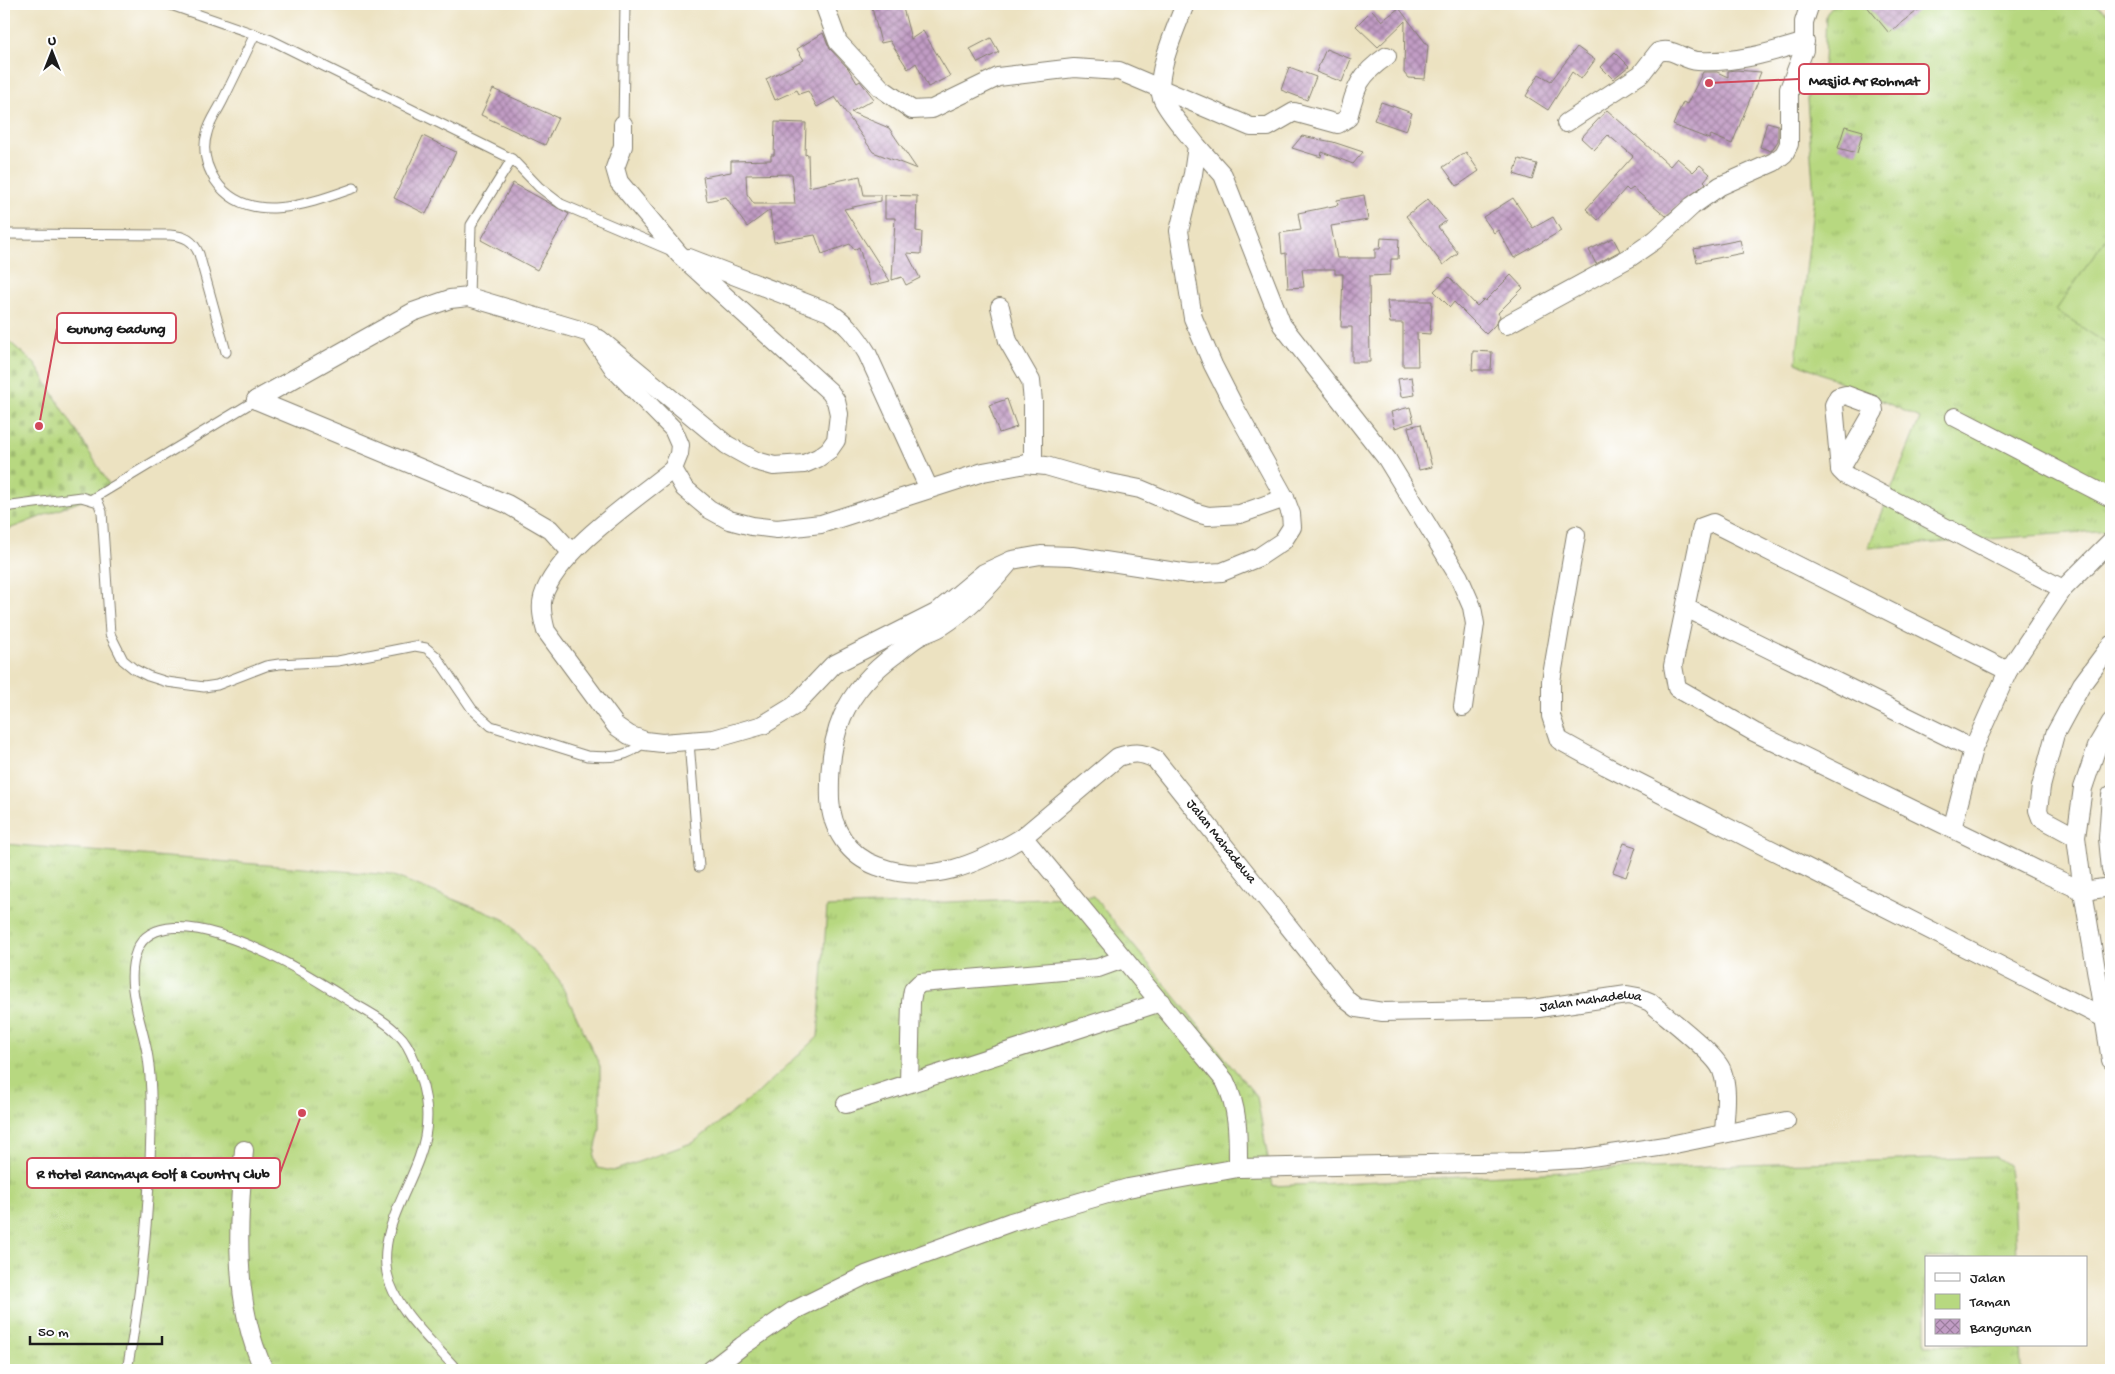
<svg xmlns="http://www.w3.org/2000/svg" width="2115" height="1374" font-family="'Gochi Hand',sans-serif">
<defs>
<pattern id="grass-tufts" width="24" height="20" patternUnits="userSpaceOnUse" patternTransform="scale(1.25)"><rect width="24" height="20" fill="#b7d880"/><path d="M3 7l-1-3M5 7V3M7 7l1-3M15 17l-1-3M17 17v-4M19 17l1-3" fill="none" stroke="#9db96e"/></pattern>
<pattern id="cemetery-stones" width="16" height="16" patternUnits="userSpaceOnUse" patternTransform="scale(1.25)"><rect width="16" height="16" fill="#b7d880"/><path d="M2 7V4a2 2 0 0 1 4 0v3zM10 15v-3a2 2 0 0 1 4 0v3z" fill="#9db96e"/></pattern>
<pattern id="building-cross-hatch" width="8" height="8" patternUnits="userSpaceOnUse" patternTransform="scale(1.25)"><rect width="8" height="8" fill="#c19cc4"/><path d="M0 0l8 8M0 8l8-8" fill="none" stroke="#9c7e9e"/></pattern>
</defs>
<rect width="100%" height="100%" fill="#fff"/>
<filter id="ink" filterUnits="userSpaceOnUse"><feTurbulence type="fractalNoise" baseFrequency=".02" numOctaves="2"/><feDisplacementMap in="SourceGraphic" scale="10" xChannelSelector="R" yChannelSelector="G"/><feConvolveMatrix kernelMatrix="1 2 1 2 8 2 1 2 1" color-interpolation-filters="sRGB"/></filter>
<filter id="wash" filterUnits="userSpaceOnUse"><feTurbulence type="fractalNoise" baseFrequency=".0096" numOctaves="4" result="noise"/><feDisplacementMap in="SourceGraphic" scale="20" xChannelSelector="R" yChannelSelector="G"/><feGaussianBlur stdDeviation="1.12" result="paint"/><feColorMatrix in="noise" values="0 0 0 0 0 0 0 0 0 0 0 0 0 0 0 0 0 1.4 0 .05"/><feComposite in="paint" operator="in"/></filter>
<g filter="url(#wash)">
<rect width="100%" height="100%" fill="#ece2c1"/>
<path fill="url(#grass-tufts)" stroke="#6a7a4e" d="M1833,4H2093L2111,15V530L1868,548L1920,418L1796,362L1814,198L1807,99L1824,62L1826,15Z
M4,844L391,875L506,920L559,980L600,1066V1129L594,1156L597,1168L613,1171L694,1142L759,1092L818,1037L827,907L1093,896L1257,1097L1273,1186L1651,1168L1996,1157L2008,1165L2013,1192L2016,1258H1926V1345H2021L2022,1370H4Z"/>
<path fill="url(#cemetery-stones)" stroke="#6a7a4e" d="M4,337L35,364L112,489L4,531Z"/>
<path fill="#b7d880" stroke="#6a7a4e" d="M2111,231V347L2056,310Z"/>
<g id="blocks">
<path fill="url(#building-cross-hatch)" fill-rule="evenodd" d="M871,4H902L911,39L923,31L950,76L928,87L916,63L908,69L890,41L881,43Z
M1865,4H1926L1889,33Z
M1399,8L1428,46L1425,79L1408,78L1404,73L1405,21L1378,47L1356,26L1372,10L1382,21Z
M823,33L830,49L848,68L857,83L860,81L874,99L851,112L889,128L917,169L873,152L835,97L817,107L808,91L799,94L797,90L775,100L766,79L804,60L797,49Z
M991,38L999,52L978,63L970,49Z
M1577,47L1595,60L1581,79L1572,72L1548,110L1526,96L1539,74L1551,81Z
M1326,49L1351,59L1342,82L1316,72Z
M1615,52L1629,66L1613,79L1601,67Z
M1289,67L1316,77L1307,100L1281,90Z
M1735,70L1761,72L1732,144L1711,135L1709,139L1673,125L1683,102L1687,104L1703,72H1717L1728,77V71Z
M493,89L558,118L545,145L481,115Z
M1381,102L1412,113L1406,131L1374,120Z
M1607,110L1670,166L1677,158L1693,172L1700,165L1710,174L1704,181L1706,183L1666,216L1633,188L1629,191L1626,188L1598,220L1586,209L1633,156L1608,135L1594,150L1581,138Z
M775,122L806,123L805,155L808,154L809,187L860,176L864,195H881V201L844,209L890,281L870,286L859,247L854,250L850,244L822,254L815,235L774,242L770,210L747,227L726,197L707,201L703,177L731,172V161L771,160V155H774ZM792,174L795,204H754L747,194L746,175Z
M1767,122L1778,125V141L1771,151L1760,147Z
M1845,126L1863,131L1857,153L1838,148Z
M423,136L456,152L426,214L394,198Z
M1302,136L1333,142L1363,152L1353,164L1322,152L1321,157L1292,148Z
M1466,152L1479,171L1457,186L1443,167Z
M1519,159L1537,164L1532,180L1514,174Z
M513,183L569,214L537,270L481,240Z
M885,195L917,196L916,231L922,232L921,254L907,253L920,278L906,285L902,277L892,280L895,218H885Z
M1364,195L1368,220L1331,226L1337,258H1375V249H1380L1381,238L1399,239L1398,259H1391L1390,275L1369,276L1370,362H1352V327H1341L1343,274H1335V269H1302L1304,287L1288,288L1286,253L1282,254L1280,233L1301,230L1298,213L1338,205L1337,200Z
M1513,198L1533,228L1553,217L1561,231L1514,258L1498,230L1494,233L1483,217Z
M1428,199L1446,221L1438,227L1458,253L1443,265L1406,216Z
M1613,238L1620,251L1596,264L1589,250Z
M1740,240L1743,253L1697,262L1694,249Z
M1511,275L1523,288L1498,313L1500,316L1495,325L1486,334L1454,302L1450,307L1434,291L1449,277L1477,306L1484,299L1485,301Z
M1387,301H1432L1430,334L1417,333L1418,366H1403V323H1390Z
M1473,351L1492,352L1491,370H1472Z
M1412,377L1415,395L1401,397L1398,379Z
M1007,399L1017,427L999,433L989,405Z
M1410,407L1414,422L1395,428L1391,412Z
M1421,424L1432,467L1419,470L1408,427Z
M1624,843L1636,847L1626,877L1613,872Z"/>
</g>
</g>
<g filter="url(#ink)">
<use href="#blocks" fill-opacity="0" stroke="#847f6e" stroke-width="1"/>
<g fill="none" stroke-linecap="round" stroke-linejoin="round">
<defs>
<path id="lane" d="M168,4L271,40L512,159L471,225L469,297
M255,34C244,57 233,80 222,102C217,112 209,123 207,133C202,149 206,166 215,180C247,228 311,203 354,188
M623,124L625,4
M512,159L539,187L561,204L672,251
M4,234L170,235C185,236 193,240 199,254L226,352
M92,499L256,400
M4,507L81,497L98,502L102,512L110,634L123,660L134,669L148,676L167,682L204,687L217,685L266,666L279,664L338,661L415,646L426,648L436,656L472,709L491,726L587,756C610,758 628,758 645,741
M689,742L699,867
M127,1370C140,1302 147,1232 150,1162C151,1127 153,1093 148,1058C143,1023 123,984 137,950C150,918 196,927 221,935C269,950 310,976 353,1003C368,1012 386,1021 398,1034C406,1041 411,1052 415,1062C428,1096 432,1123 419,1158C406,1195 379,1233 387,1273C394,1309 434,1343 457,1370"/>
<g id="street">
<path d="M824,4L838,42L881,88L912,110L932,109L998,77L1074,68L1119,71L1251,127H1268L1294,112L1338,124L1348,118C1356,86 1359,75 1387,56"/>
<path d="M1566,123L1641,74L1658,52C1674,47 1682,60 1698,61C1736,63 1769,53 1805,42"/>
<path d="M1197,146L1223,175L1282,325L1387,459L1459,577L1472,607L1475,624L1463,707"/>
<path d="M689,258L829,312C846,323 856,335 867,353L929,489"/>
<path d="M1000,307L1008,341L1031,381L1033,402V465"/>
<path d="M1506,325L1629,258L1655,240L1692,206L1720,186L1774,162L1784,154L1789,144V89L1804,50V22L1810,4"/>
<path d="M599,339L727,445L756,461L774,466L804,464L818,458L829,450L836,440L839,414L836,401L830,392L679,254L619,182L615,168L623,146V124"/>
<path d="M256,400L413,312L450,299L469,297L590,333L614,369L673,429L680,445L679,454L673,469C637,498 556,552 543,597C540,608 543,620 546,631L616,726L629,735L645,741L662,743L714,739L763,725L794,706L833,665L936,613L984,573L1012,560L1041,555L1072,556L1189,574L1222,572L1259,557L1283,541L1292,527L1291,514L1285,498L1236,410L1213,365L1193,318L1179,231L1193,174L1197,146C1186,131 1171,116 1163,100C1152,79 1177,26 1185,4"/>
<path d="M256,400L507,504L550,529L571,552"/>
<path d="M1955,417L2111,498"/>
<path d="M673,469L684,488L709,509L729,520L752,526L777,529L821,524L983,472L1026,464L1046,466L1091,479L1140,489L1197,513L1208,516L1240,514L1285,498"/>
<path d="M1840,470L1874,411L1873,405L1846,395L1838,397L1834,405L1840,470L1845,475L2063,589"/>
<path d="M1576,535L1551,681V716L1559,740L1606,766L2104,1018L2111,1017"/>
<path d="M1008,564C989,587 968,610 942,626C936,630 928,632 922,635C913,639 905,647 897,653C843,692 828,734 830,799C831,829 849,856 877,866C930,886 978,864 1023,837"/>
<path d="M1686,608L1973,749"/>
<path d="M2008,671L1713,523L1702,527L1673,666L1677,688L1754,732L2037,870L2083,891L2111,887"/>
<path d="M2111,722L2098,744L2083,788L2076,837L2083,891L2111,1060"/>
<path d="M2111,795L2108,838L2111,870"/>
<path d="M1952,829L1973,749L2008,671L2063,589L2111,541"/>
<path d="M2076,837L2041,818L2038,810L2041,787L2055,734L2082,684L2111,645"/>
<path d="M909,1083L911,1002L913,990L920,983L1098,968L1123,959"/>
<path d="M846,1104L1161,1002"/>
<path d="M244,1150C238,1224 232,1302 264,1370"/>
<path id="s1" d="M1238,1168C1238,1137 1239,1109 1225,1081L1023,837L1118,757C1133,752 1141,752 1155,759L1348,1001L1357,1008L1383,1012L1532,1009L1627,995L1638,997L1650,1002C1665,1016 1717,1054 1722,1071C1729,1090 1725,1112 1724,1133"/>
<path d="M711,1370L742,1346L793,1311L866,1275L1011,1222L1128,1188L1238,1168L1524,1162L1578,1159L1665,1146L1786,1121"/>
</g>
</defs>
<use href="#lane" stroke="#847f6e" stroke-width="11"/>
<use href="#street" stroke="#847f6e" stroke-width="20"/>
<use href="#lane" stroke="#fff" stroke-width="9"/>
<use href="#street" stroke="#fff" stroke-width="18"/>
</g>
</g>
<g text-anchor="middle" dominant-baseline="central" stroke-width="4" stroke-linejoin="round" paint-order="stroke">
<g font-size="14" fill="#1c1c1c" stroke="#fff">
<text stroke="none"><textPath href="#s1" startOffset="674">Jalan Mahadewa</textPath></text>
<text stroke="none"><textPath href="#s1" startOffset="1124">Jalan Mahadewa</textPath></text>
</g>
</g>
<path fill="none" stroke="#d1495b" stroke-width="2" d="M1709 83L1799 79M39 426L57 328M302 1113L280 1173"/>
<g fill="#d1495b" stroke="#fff" stroke-width="2">
<circle cx="1709" cy="83" r="5"/>
<circle cx="39" cy="426" r="5"/>
<circle cx="302" cy="1113" r="5"/>
</g>
<g fill="#fff" stroke="#d1495b" stroke-width="2">
<rect x="1799" y="64" width="130" height="30" rx="5"/>
<rect x="57" y="313" width="119" height="30" rx="5"/>
<rect x="27" y="1158" width="253" height="30" rx="5"/>
</g>
<g font-size="15" text-anchor="middle" font-weight="bold" fill="#1c1c1c">
<text x="1864" y="85">Masjid Ar Rohmat</text>
<text x="116" y="333">Gunung Gadung</text>
<text x="153" y="1178">R Hotel Rancmaya Golf &amp; Country Club</text>
</g>
<rect width="2115" height="1374" fill="none" stroke="#fff" stroke-width="20"/>
<rect x="1925" y="1256" width="162" height="90" fill="#ffffff" stroke="#a4a4a4"/>
<rect x="1935" y="1273" width="25" height="8" fill="#ffffff" stroke="#a4a4a4"/>
<text x="1970" y="1282" font-size="15" fill="#1c1c1c">Jalan</text>
<rect x="1935" y="1294" width="25" height="15" fill="#b7d880" stroke="#a4a4a4"/>
<text x="1970" y="1306" font-size="15" fill="#1c1c1c">Taman</text>
<rect x="1935" y="1319" width="25" height="15" fill="url(#building-cross-hatch)" stroke="#a4a4a4"/>
<text x="1970" y="1332" font-size="15" fill="#1c1c1c">Bangunan</text>
<g transform="translate(52 52)" stroke="#ffffff" stroke-width="4" paint-order="stroke">
<path d="M0-4L9 19L0 12L-9 19Z" fill="#1c1c1c"/>
<text y="-8" font-size="14" font-weight="bold" text-anchor="middle" fill="#1c1c1c">U</text>
</g>
<path d="M30 1336v8h132v-8" fill="none" stroke="#1c1c1c" stroke-width="2.5"/>
<text x="38" y="1336" font-size="15" fill="#1c1c1c" stroke="#ffffff" stroke-width="4" paint-order="stroke">50 m</text>
</svg>
